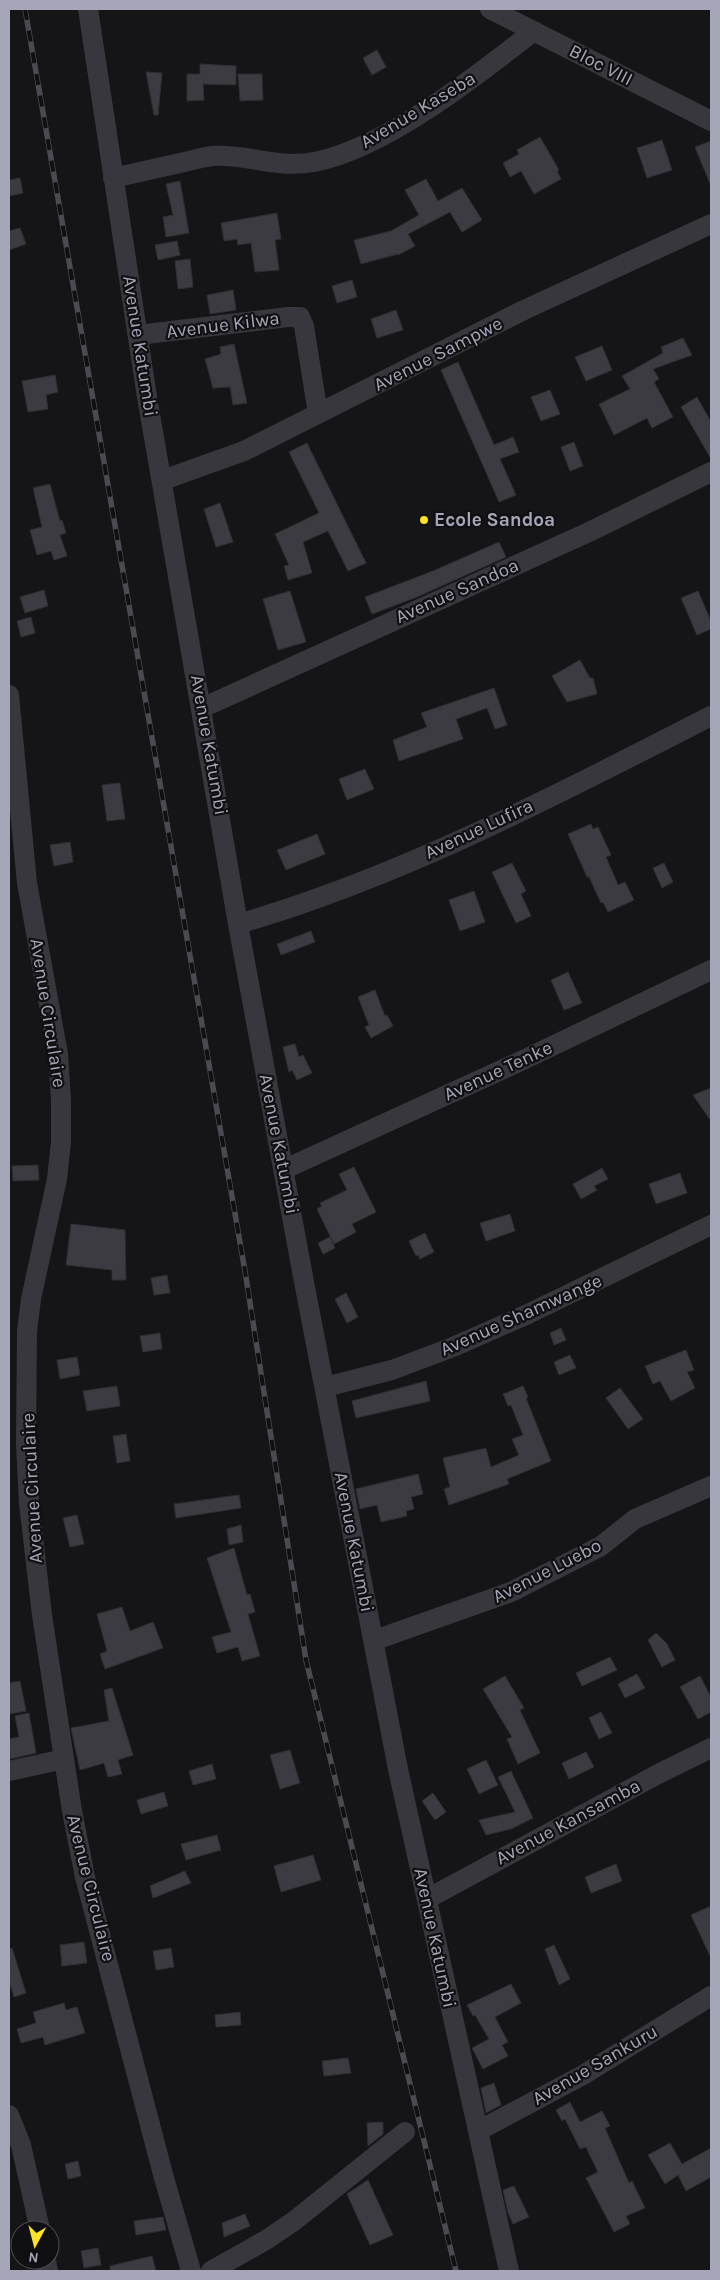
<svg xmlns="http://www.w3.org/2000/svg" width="720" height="2280" font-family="Karla,sans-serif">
<rect width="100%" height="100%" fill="#151517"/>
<path fill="#3c3b42" stroke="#2f2e33" d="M377,50L386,67L372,75L363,58Z
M200,64L236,66V85L203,84L204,100L187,101V74H200Z
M146,72L162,73L158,115H154Z
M238,74H262L263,100L240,101Z
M540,137L559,170L557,171L561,179L534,194L521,171L510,177L503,163L519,154L517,150Z
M662,140L672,170L647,178L637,148Z
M711,141V186L695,147Z
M20,178L23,193L9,196V180Z
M426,179L438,201L462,188L482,220L462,232L450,212L408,234L415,246L398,255V254L361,264L354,240L391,231L419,215L405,190Z
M180,181L189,233L166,237L163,217L173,215L166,184Z
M277,213L281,239L275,240L279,270L255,272L251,243L238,245L237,239L224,241L221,223Z
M20,228L26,244L9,250V231Z
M177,241L180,255L158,260L155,245Z
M190,259L193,287L178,289L175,261Z
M352,280L357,297L337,303L332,286Z
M233,290L236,310L210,314L207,295Z
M396,310L403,330L377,338L371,319Z
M683,338L692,355L653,369L659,379L654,382L673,417L652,428L647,418L614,435L599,404L630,389L622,376L663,353L661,347Z
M234,344L247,403L233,405L230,387L213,388L205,359L221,354L220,347Z
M602,346L612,370L586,381L575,357Z
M458,362L494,445L513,437L519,452L500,459L516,495L499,502L441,370Z
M55,375L58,392L46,395L48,409L28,412L22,381Z
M550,390L560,414L541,421L531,397Z
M697,397L711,422V459L681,407Z
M574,442L583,466L570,471L561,447Z
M307,443L366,563L348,571L328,531L303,542L312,573L288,580L284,566L289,565L275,534L319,513L289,452Z
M50,484L60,521L62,520L66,533L60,535L67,556L54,560L51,551L37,555L30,530L42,527L33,488Z
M220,503L233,542L216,547L204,509Z
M499,542L506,557L417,597L372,614L365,597L433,571Z
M44,590L48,606L25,613L20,597Z
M290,591L306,642L278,650L263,599Z
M698,591L711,621V629L697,635L681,598Z
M31,617L35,633L21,637L17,621Z
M580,660L590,678H593L597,694L567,702L552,676Z
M494,688L507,725L495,729L487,708L456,719L463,739L399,761L393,740L427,727L421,713Z
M365,769L374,789L347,800L339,779Z
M120,783L125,819L107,821L102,785Z
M591,824L593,829L598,827L611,855L606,857L618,885L625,882L634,900L608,912L603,902L601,903L589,877H587L568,834Z
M317,834L325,854L286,870L277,850Z
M70,842L73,862L54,866L50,845Z
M512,863L526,891L521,894L531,916L516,923L492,872Z
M664,863L673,882L662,888L653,868Z
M474,891L485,922L460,931L449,900Z
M311,931L315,942L281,955L277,944Z
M568,972L582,1003L564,1010L551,980Z
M375,990L385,1016L387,1015L393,1026L371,1038L365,1027L369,1025L358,997Z
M295,1044L299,1057L303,1055L312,1073L297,1080L292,1070L289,1072L283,1047Z
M711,1088V1121L693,1095Z
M38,1165L39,1180L13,1181L12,1166Z
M354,1167L376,1212L352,1224L356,1232L334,1244L317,1209L322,1206L320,1203L347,1190L339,1174Z
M602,1168L608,1179L594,1186L597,1190L581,1199L573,1184Z
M680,1173L687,1193L656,1204L649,1184Z
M510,1214L515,1231L486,1241L480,1223Z
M71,1224L125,1230L126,1280H112V1270L66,1265Z
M425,1233L434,1252L420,1259L418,1255L416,1256L409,1241Z
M330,1237L335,1248L323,1254L318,1243Z
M167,1275L170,1293L154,1295L151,1278Z
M346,1293L358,1317L347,1323L335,1299Z
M561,1328L566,1340L554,1345L550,1333Z
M160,1333L162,1349L143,1352L140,1336Z
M686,1350L694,1370L687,1372L695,1388L671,1401L660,1381L653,1384L645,1366Z
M570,1355L576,1368L559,1375L554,1362Z
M77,1357L80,1375L60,1379L57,1360Z
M426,1381L430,1401L356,1418L352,1401Z
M117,1386L120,1406L87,1411L83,1391Z
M523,1386L528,1397L526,1398L551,1461L507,1479L509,1484L449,1505L444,1489L450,1487L443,1458L486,1448L491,1467L519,1455L512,1439L523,1435L511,1405L508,1406L503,1394Z
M620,1388L643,1419L628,1429L606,1398Z
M126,1434L130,1461L117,1463L113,1436Z
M418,1474L423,1494L411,1497L414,1509L406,1511L407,1516L381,1522L377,1505L360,1509L356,1489Z
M239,1495L241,1508L176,1518L174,1504Z
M77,1515L84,1544L70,1547L63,1518Z
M241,1525L243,1542L229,1545L227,1529Z
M234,1548L247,1595L250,1594L255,1612L248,1614L260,1656L242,1661L238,1647L217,1653L212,1637L231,1632L207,1558Z
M122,1607L130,1631L153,1622L163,1648L105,1669L100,1654L107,1651L97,1614Z
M656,1633L667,1644L675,1660L662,1667L648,1640Z
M610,1657L617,1670L582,1686L576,1673Z
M637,1674L645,1688L625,1698L618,1684Z
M505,1676L524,1708L520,1710L540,1753L518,1764L507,1739L512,1737L483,1689Z
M700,1676L711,1697V1712L698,1719L680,1687Z
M20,1681L26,1711L9,1714V1683Z
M112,1688L133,1755L118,1760L122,1774L108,1777L104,1763L80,1770L71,1728L109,1721L104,1690Z
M601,1712L612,1733L599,1739L589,1718Z
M29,1713L36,1753L10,1759L9,1739L19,1737L15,1716Z
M290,1750L300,1783L280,1789L270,1755Z
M586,1752L594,1767L569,1779L562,1763Z
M486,1760L498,1785L479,1794L467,1769Z
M212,1764L216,1779L193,1785L189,1771Z
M511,1771L533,1818L511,1829L486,1835L479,1820L515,1812L498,1777Z
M164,1792L168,1806L141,1814L137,1800Z
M433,1793L446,1812L435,1820L422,1801Z
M217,1835L221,1850L186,1860L181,1844Z
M313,1855L321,1880L281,1892L274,1866Z
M616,1864L622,1881L591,1893L585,1877Z
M185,1871L191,1883L153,1898L150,1886Z
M711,1906V1958L691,1915Z
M84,1942L87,1963L62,1966L60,1945Z
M554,1945L570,1979L559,1985L545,1949Z
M12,1948L26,1993L14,1997L9,1981V1949Z
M171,1948L174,1967L156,1970L153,1951Z
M511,1984L521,2003L495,2017L508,2042L502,2045L508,2056L483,2069L472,2048L489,2039L475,2015L473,2016L467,2005Z
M64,2003L66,2010L77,2007L85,2033L45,2045L43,2037L21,2043L17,2029L36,2023L33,2012Z
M240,2012L241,2025L216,2027L215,2015Z
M348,2058L351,2073L324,2076L322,2061Z
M494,2083L501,2105L486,2113L481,2088Z
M570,2102L580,2122L602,2111L610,2126L605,2128L629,2183L632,2181L645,2208L626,2216L630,2224L614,2232L586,2178L598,2172L586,2147L580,2149L565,2119L562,2121L556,2110Z
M383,2122V2134L368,2146L367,2123Z
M670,2143L682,2164L711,2148V2177L686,2191L678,2175L665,2184L648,2155Z
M78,2161L81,2176L68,2179L65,2164Z
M368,2180L393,2235L370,2245L347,2194Z
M514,2186L529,2217L513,2224L508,2213L503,2190Z
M245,2214L250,2226L224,2237L222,2223Z
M163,2217L166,2230L136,2235L134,2221Z
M98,2248L101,2265L84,2268L81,2251Z
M152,2256L156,2271H110V2266Z"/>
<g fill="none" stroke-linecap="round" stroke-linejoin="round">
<path stroke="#38373e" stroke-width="20" d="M88,9L147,397L238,924L304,1282L398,1769L509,2271
M490,9L711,121
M113,178C135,173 158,168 180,163C190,161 202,157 213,156C249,154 276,169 314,162C384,149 478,75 534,31
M138,335L288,317H300L304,326L318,414
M163,480L244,451L524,310L711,224
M9,695L27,883L58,1054L61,1100V1142L57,1179L31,1299L27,1331L26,1444L29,1503L42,1615L72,1811L85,1877L164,2178L191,2271
M202,708L589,532L711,472
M238,924C404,876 558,794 711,716
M285,1169L521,1061L711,970
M325,1387L392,1370L453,1347L528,1314L711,1225
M375,1640L511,1592L601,1546L635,1519L711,1486
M9,1771L64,1759
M427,1899L660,1773L711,1748
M9,2115L21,2145L40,2230
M478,2131L583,2075L711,1996
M46,2260L48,2271
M211,2271L266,2240L294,2221L405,2132"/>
<defs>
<path id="rail" d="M25,9L245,1271L306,1660L456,2271"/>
</defs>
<use href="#rail" stroke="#4a4a53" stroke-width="5.5"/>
<use href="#rail" stroke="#101012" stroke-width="4" stroke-dasharray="11" stroke-linecap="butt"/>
</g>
<circle fill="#ffe324" stroke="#101012" stroke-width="2" cx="424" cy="520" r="5"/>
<g text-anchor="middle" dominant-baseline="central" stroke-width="4.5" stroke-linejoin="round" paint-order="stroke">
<g font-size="19" fill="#a5a7b8" stroke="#101012">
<text transform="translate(601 65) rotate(27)">Bloc VIII</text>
<text transform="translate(418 110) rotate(-31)">Avenue Kaseba</text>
<text transform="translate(223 325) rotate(-7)">Avenue Kilwa</text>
<text transform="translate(140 346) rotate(81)">Avenue Katumbi</text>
<text transform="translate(438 354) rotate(-27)">Avenue Sampwe</text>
<text transform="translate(457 591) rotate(-24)">Avenue Sandoa</text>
<text transform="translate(209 745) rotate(80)">Avenue Katumbi</text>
<text transform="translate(479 829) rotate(-25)">Avenue Lufira</text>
<text transform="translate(48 1013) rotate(81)">Avenue Circulaire</text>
<text transform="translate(498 1071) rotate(-25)">Avenue Tenke</text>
<text transform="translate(279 1144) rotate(79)">Avenue Katumbi</text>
<text transform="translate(521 1315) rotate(-24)">Avenue Shamwange</text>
<text transform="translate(32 1488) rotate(-93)">Avenue Circulaire</text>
<text transform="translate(354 1542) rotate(79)">Avenue Katumbi</text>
<text transform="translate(547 1571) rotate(-27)">Avenue Luebo</text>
<text transform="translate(568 1822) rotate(-28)">Avenue Kansamba</text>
<text transform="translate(91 1888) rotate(76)">Avenue Circulaire</text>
<text transform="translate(435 1938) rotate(78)">Avenue Katumbi</text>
<text transform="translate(595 2065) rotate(-30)">Avenue Sankuru</text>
</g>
<g font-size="19" font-weight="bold" fill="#a5a7b8" stroke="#101012" text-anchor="start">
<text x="434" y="520">Ecole Sandoa</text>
</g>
</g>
<rect width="720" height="2280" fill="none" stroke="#a5a7b8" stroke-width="20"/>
<g transform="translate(35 2245) rotate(187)"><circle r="24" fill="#101012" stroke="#4c4c54"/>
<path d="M0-4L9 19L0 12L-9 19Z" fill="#ffe324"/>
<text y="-8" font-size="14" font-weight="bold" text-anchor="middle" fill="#a5a7b8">N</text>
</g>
</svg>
